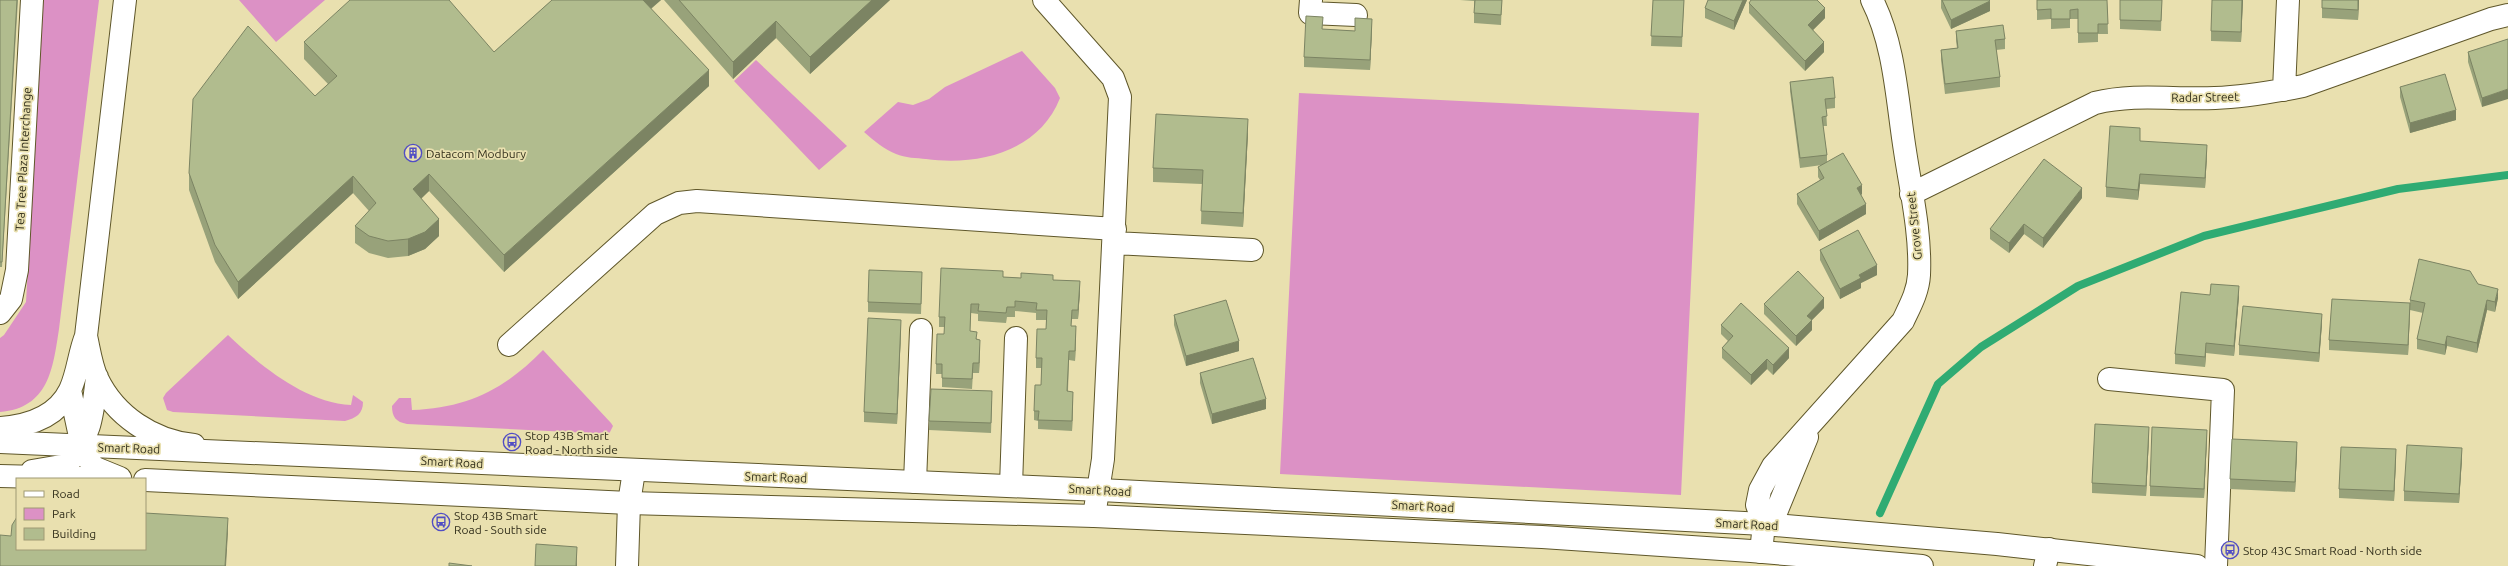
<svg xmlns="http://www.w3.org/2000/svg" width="2508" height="566" font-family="Ubuntu,sans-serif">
<rect width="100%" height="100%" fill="#e9e0af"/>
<path fill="#dc91c5" d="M43,0H99L59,329C53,368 49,408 0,412V338L4,335L26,302Z
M239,0H325L276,42Z
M1022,51L1055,88L1060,98C1039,152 978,166 926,159C917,158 905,158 896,154C884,149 874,141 864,132L898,102L913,105L929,99L945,87Z
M756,60L847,146L819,170L734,81Z
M1299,93L1699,113L1681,495L1280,474Z
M228,335C261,366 304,402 351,405L353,395L363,402C363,414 356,418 345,421L173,412L167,410L163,398L166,393Z
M543,350L611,423L613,426L609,434L407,424C396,422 392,417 392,406L399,398H411L412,410C468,408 505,389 543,350Z"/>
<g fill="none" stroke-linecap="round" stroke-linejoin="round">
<path stroke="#2fab73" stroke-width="8" d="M1880,513L1938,384L1981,347L2078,286L2204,236L2398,189L2508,175"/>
<defs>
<path id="minor" d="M1044,0L1113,78L1120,97L1103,459L1094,516
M1311,0L1310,13L1356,15
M2284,90L2288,0
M1911,194L2095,103C2135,93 2174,100 2215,98C2244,97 2273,92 2303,86L2491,19L2508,15
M1114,243L1252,250
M0,313L11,299L17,270L32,0
M86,336C89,349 91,365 97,378C115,416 153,441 194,445
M509,345L655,214L679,203L697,201L1115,229
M2109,379L2223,390L2216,566
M70,390L82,446L93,467L120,478
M0,428C28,426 57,417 70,390C78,373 79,353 86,336L125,0
M32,471L67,465C92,432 92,418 97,377
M915,482L921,330
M1011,486L1016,338
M1764,524L1777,510L1807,437
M1761,552L1764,524L1757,505L1760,490L1773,466L1903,321C1910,306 1918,292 1919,275C1921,234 1911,191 1905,151C1897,101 1895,45 1872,0
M627,566L629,503L634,471
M2045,566L2049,549"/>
<path id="major" d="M0,442L1100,490L1764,524L1997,544L2197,566
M0,476L120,479
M145,480L629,503L1094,516L1542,537L1751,551L1922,566"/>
</defs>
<use href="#minor" stroke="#5f572a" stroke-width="24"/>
<use href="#major" stroke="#5f572a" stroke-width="24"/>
<use href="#minor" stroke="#fff" stroke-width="22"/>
<use href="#major" stroke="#fff" stroke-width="22"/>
</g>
<path fill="#98a27a" d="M0,0H18L2,267H0Z
M552,0H661L651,9L709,86L504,272L429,191L421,199L439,236L425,249L408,256L388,258L369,253L355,243V226L369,211L353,193L238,299L215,262L189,190V173L315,96L328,84L304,59V42L494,52Z
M664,0H890L810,74L776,38L733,79Z
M1460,0H1502L1501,25L1474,23V1Z
M1653,0H1684L1682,47L1651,46Z
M1747,0L1734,30L1705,18V8Z
M1941,0H1989L1990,11L1951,29L1941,8Z
M2037,0H2107L2108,34H2098V42L2078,43V19H2070V28L2051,29V19L2037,20Z
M2162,0L2161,31L2120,29V20Z
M2243,0L2241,42L2211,41V31Z
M2359,0L2358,20L2322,18V8Z
M1749,3L1825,18L1813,30L1824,52L1805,71L1749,13Z
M1323,29L1355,31L1372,29L1370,70L1304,67V57Z
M1956,31L2005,39V49L1996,50L2000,77V87L1945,94L1941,60V50L1957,48L1956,41Z
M2508,39L2482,107L2468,62V52Z
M1790,82L1835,98V108L1826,109L1827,126H1823L1827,155V162L1862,194L1861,195L1866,214L1819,241L1797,204V194L1820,180L1818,177V167L1822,165L1800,168L1790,91Z
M2400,87L2456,120L2410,133L2400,97Z
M1248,133L1243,227L1201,224L1202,184L1153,182V168Z
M2140,141L2207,155L2205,188L2140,184L2138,200L2106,197V187Z
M2082,198L2043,248L2024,234L2009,253L1990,239V229Z
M1820,250L1877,275L1861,283V288L1840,299L1820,260Z
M1003,277L1053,280L1080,291L1078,319H1072L1071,326L1076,336L1075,361L1069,360L1068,391L1073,402L1072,431L1038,429V421L1034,420V411L1041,385L1042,368H1036V358L1046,329V320H1036V313L1015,311V317H1007L1006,323L978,321V314L971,313L970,332L977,339L980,349L979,373H973L972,389L942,387V374H936V364L944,334L945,327H939V317Z
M922,282L921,314L868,312V302Z
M2478,284L2498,298L2495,312L2487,310L2477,353L2447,346L2445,355L2417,349V339L2423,313L2410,310L2408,355L2329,350V340L2410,303V300Z
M2210,295L2239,296L2234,356L2206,353L2205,367L2175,364V354Z
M1764,304L1824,308L1812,320V330L1796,346L1764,314Z
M1174,315L1239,351L1186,366L1174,325Z
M2322,323L2319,362L2239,355V345Z
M1721,325L1789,358L1773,375L1767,369L1751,385L1722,358V348L1728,341L1721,334Z
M901,330L897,424L864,422V412Z
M1200,373L1266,409L1212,424L1200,383Z
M992,401L991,433L929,430V421Z
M2149,437L2146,496L2092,493V483Z
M2207,439L2204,498L2150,496V486Z
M2297,452L2295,492L2230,489V479Z
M2462,458L2459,503L2404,501V491Z
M2396,459L2394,501L2339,498V489Z"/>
<path fill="#7c8463" d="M642,0H661L642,16Z
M872,0H890L810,74V57Z
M1743,0H1747L1734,30V21Z
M2242,0H2243L2241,42V32Z
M2358,0H2359L2358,20Z
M1990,1V11L1951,29V20Z
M1825,8V18L1808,35V25Z
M1372,19V29L1370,70V60Z
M776,21V38L733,79V62Z
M1824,42V52L1805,71V61Z
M709,70V86L504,272V255Z
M2508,89V99L2482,107V98Z
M2456,110V120L2410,133V123Z
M1248,119V133L1243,227V213Z
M2207,145V155L2205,188V178Z
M429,174V191L413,206V189Z
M2140,174V184L2138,200V190Z
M353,176V193L238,299V282Z
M1862,185V194L1857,198V188Z
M2082,188V198L2043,248V238Z
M1866,204V214L1819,241V231Z
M439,219V236L425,249L408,256V239Z
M2024,224V234L2009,253V243Z
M1877,265V275L1861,283V288L1840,299V289L1859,275Z
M1080,281V291L1078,319V310Z
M2239,286V296L2234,356V346Z
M2498,289V298L2495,312V302Z
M1824,298V308L1807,325V316Z
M2487,300V310L2477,353V343Z
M2410,303V313L2408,355V345Z
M2322,314V323L2319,362V353Z
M901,320V330L897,424V414Z
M1812,320V330L1796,346V336Z
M1076,326V336L1075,361V351Z
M2447,336V346L2445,355V345Z
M980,340V349L979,373V363Z
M1239,341V351L1186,366V356Z
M2206,343V353L2205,367V357Z
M1789,348V358L1773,375V365Z
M1767,359V369L1751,385V375Z
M1073,392V402L1072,431V421Z
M1266,399V409L1212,424V414Z
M2149,427V437L2146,496V486Z
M2207,430V439L2204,498V489Z
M2297,442V452L2295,492V482Z
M2462,448V458L2459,503V494Z
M2396,449V459L2394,501V491Z
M228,518V531L226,566H225Z
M577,547V566H576Z"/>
<path fill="#b1bc8e" stroke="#7c8463" d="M0,0H17L2,262H0Z
M350,0H449L494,52L552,0H643L709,70L504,255L429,174L413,189L439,219L425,232L408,239L388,241L369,236L355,226L376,203L353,176L238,282L215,245L189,173L193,99L248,26L315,96L337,76L304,42Z
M679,0H872L810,57L776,21L733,62Z
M1475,0H1502L1501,15L1474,13Z
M1653,0H1684L1682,37L1651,36Z
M1708,0H1743L1734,21L1705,8Z
M1751,0H1817L1825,8L1808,25L1824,42L1805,61L1749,3Z
M1942,0H1989L1990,1L1951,20Z
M2037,0H2107L2108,24H2098V33H2078V9L2070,10V19H2051V9L2037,10Z
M2120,0H2162L2161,21L2120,20Z
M2212,0H2242L2241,32L2211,31Z
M2322,0H2358V10L2322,8Z
M1306,16L1323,17L1322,29L1355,31V18L1372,19L1370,60L1304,57Z
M2003,25L2005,39L1995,40L2000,77L1945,84L1941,50L1958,48L1956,31Z
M2508,39V89L2482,98L2468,52Z
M2445,74L2456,110L2410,123L2400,87Z
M1833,77L1835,98L1825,99L1827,116L1822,117L1827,155L1800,158L1790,82Z
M1156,114L1248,119L1243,213L1201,211L1203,170L1153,168Z
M2110,126L2140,128V141L2207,145L2205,178L2140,174L2138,190L2106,187Z
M1843,153L1862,185L1857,188L1866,204L1819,231L1797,194L1824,178L1818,167Z
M2044,159L2082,188L2043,238L2024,224L2009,243L1990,229Z
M1858,230L1877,265L1859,275L1861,278L1840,289L1820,250Z
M2419,259L2470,271L2478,284L2498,289L2495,302L2487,300L2477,343L2447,336L2445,345L2417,339L2425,303L2410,300Z
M941,268L1003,271V277L1021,278V273L1053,275V280L1080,281L1078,310H1072L1071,326H1076L1075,351H1069L1067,391L1073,392L1072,421L1038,420L1039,411H1034L1035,385H1041L1042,358H1036L1037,329H1046L1047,310H1036L1037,303L1015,301V307H1007L1006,313L978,311L979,304H971L970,331L977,332L976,339L980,340L979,363H973L972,379L942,378V364H936L937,334H944L945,317H939Z
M869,270L922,272L921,304L868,302Z
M1798,271L1824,298L1807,316L1812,320L1796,336L1764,304Z
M2211,284L2239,286L2234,346L2206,343L2205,357L2175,354L2181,292L2210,295Z
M2332,299L2410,303L2408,345L2329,340Z
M1226,300L1239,341L1186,356L1174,315Z
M1741,303L1789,348L1773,365L1767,359L1751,375L1722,348L1733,336L1721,325Z
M2243,306L2322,314L2319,353L2239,345Z
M868,318L901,320L897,414L864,412Z
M1253,358L1266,399L1212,414L1200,373Z
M931,389L992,391L991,423L929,421Z
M2095,424L2149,427L2146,486L2092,483Z
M2152,427L2207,430L2204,489L2150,486Z
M2232,439L2297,442L2295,482L2230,479Z
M2407,445L2462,448L2459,494L2404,491Z
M2341,447L2396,449L2394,491L2339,489Z
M145,513L228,518L225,566H0V535L11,536L12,525L17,517V549H145Z
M536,544L577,547L576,566H535Z
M449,563L472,566H449Z"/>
<defs>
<symbol id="building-ring" viewBox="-11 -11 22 22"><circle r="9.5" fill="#e9e0af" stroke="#514dc4" stroke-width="1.5"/><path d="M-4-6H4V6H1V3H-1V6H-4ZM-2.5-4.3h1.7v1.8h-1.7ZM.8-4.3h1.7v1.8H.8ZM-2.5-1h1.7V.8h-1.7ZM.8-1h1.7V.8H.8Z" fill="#514dc4"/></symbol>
<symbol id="bus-ring" viewBox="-11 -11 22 22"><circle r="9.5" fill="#e9e0af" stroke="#514dc4" stroke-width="1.5"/><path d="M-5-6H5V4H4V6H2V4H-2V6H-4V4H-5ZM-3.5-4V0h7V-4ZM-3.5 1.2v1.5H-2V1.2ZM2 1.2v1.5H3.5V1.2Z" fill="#514dc4"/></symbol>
</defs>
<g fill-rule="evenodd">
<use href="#building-ring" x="403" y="143" width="20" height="20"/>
<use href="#bus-ring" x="502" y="432" width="20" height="20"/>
<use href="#bus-ring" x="431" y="512" width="20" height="20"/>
<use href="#bus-ring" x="2220" y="540" width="20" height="20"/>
</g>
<g text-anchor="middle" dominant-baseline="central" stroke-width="3.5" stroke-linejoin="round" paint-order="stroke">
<g font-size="12" fill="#33301c" stroke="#e9e0af">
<text transform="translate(2205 97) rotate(-1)">Radar Street</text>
<text transform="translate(23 159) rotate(-87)">Tea Tree Plaza Interchange</text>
<text transform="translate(1914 226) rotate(-96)">Grove Street</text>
<text transform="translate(129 448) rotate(2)">Smart Road</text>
<text transform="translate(452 462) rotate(3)">Smart Road</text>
<text transform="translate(776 477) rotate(2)">Smart Road</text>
<text transform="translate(1100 490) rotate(3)">Smart Road</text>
<text transform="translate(1423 506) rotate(3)">Smart Road</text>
<text transform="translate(1747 524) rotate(3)">Smart Road</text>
</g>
<g font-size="12" fill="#33301c" stroke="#e9e0af" text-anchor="start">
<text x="426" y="153">Datacom Modbury</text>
<text x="525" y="435">Stop 43B Smart<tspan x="525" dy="14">Road - North side</tspan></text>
<text x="454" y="515">Stop 43B Smart<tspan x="454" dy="14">Road - South side</tspan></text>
<text x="2243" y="550">Stop 43C Smart Road - North side</text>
</g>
</g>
<rect x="16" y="478" width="130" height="72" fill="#e9e0af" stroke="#a09a74"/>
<rect x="24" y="491" width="20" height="6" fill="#ffffff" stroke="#a09a74"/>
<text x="52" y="498" font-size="12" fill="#33301c">Road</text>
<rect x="24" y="508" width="20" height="12" fill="#dc91c5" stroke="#a09a74"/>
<text x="52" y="518" font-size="12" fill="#33301c">Park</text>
<rect x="24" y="528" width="20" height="12" fill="#b1bc8e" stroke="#a09a74"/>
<text x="52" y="538" font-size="12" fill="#33301c">Building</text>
</svg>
